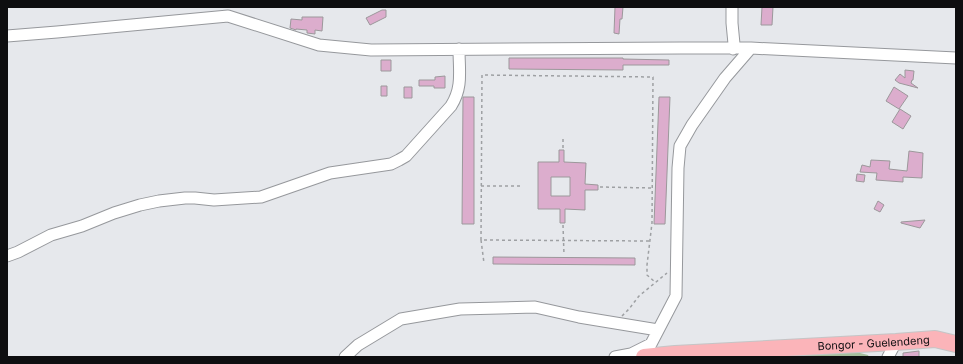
<svg xmlns="http://www.w3.org/2000/svg" width="963" height="364" font-family="Inter,sans-serif">
<rect width="100%" height="100%" fill="#e6e8ec"/>
<path fill="#a4be9c" d="M856,352L868,355L869,357H765Z"/>
<path fill="#dcadcd" stroke="#9c989b" fill-rule="evenodd" d="M615,7H623L622,19H620L619,34L614,33Z
M762,7H773L772,25H761Z
M382,10H386V17L370,25L366,18Z
M302,17H323L322,31L315,30V34L307,33V30L296,29V30L290,28L291,19L302,20Z
M509,58H623V59L669,60V65H623V70L509,69Z
M381,60H391V71H381Z
M905,70L914,71L913,80H912L911,83L918,88L899,83L895,80L900,74L905,78Z
M445,76V88H434V86H419V80H435V77Z
M381,86H387V96H381Z
M404,87H412V98H404Z
M894,87L908,96L899,109L886,101Z
M463,97H474V224H462Z
M659,97H670L665,224H654Z
M900,109L911,116L903,129L892,122Z
M559,150H564V162L586,163L585,184L598,185V190H585V210L565,209V223H560V209H538V162H559ZM551,177H570V196H551Z
M909,151L923,153L922,178L903,177V182L876,180L877,173L860,172L862,165L870,167L871,160L890,161L889,169L907,171Z
M857,174L865,175L864,182L856,181Z
M878,201L884,205L880,212L874,209Z
M925,220L920,228L901,223V222Z
M493,257L635,258V265L493,264Z
M919,351V357H903V353Z"/>
<g fill="none" stroke-linecap="round" stroke-linejoin="round">
<defs>
<path id="minor" d="M732,7V23L734,44L733,49
M7,36L57,32L228,16L319,45L371,50L681,48H751L956,58
M7,256L18,252L51,235L82,226L114,213L140,205L159,201L185,198H195L214,200L261,197L330,173L391,164L399,160L406,156L451,106C463,87 459,71 459,49
M345,357L358,345L401,319L460,309L535,307L579,317L658,330
M615,357L631,354L651,344L676,296L678,168L680,146L692,125L725,78L751,48
M888,357L896,342"/>
<g id="highway">
<path id="s1" d="M644,357L675,354L896,342L935,339L956,344"/>
</g>
</defs>
<use href="#minor" stroke="#96989c" stroke-width="13"/>
<use href="#highway" stroke="#c5c5c6" stroke-width="18"/>
<path stroke="#9ea0a3" stroke-width="1.5" stroke-dasharray="3 3" stroke-linecap="butt" d="M563,148V138
M481,186H522
M600,187L652,188
M563,225L564,255
M481,240L484,263
M649,241L481,240L482,75L653,77L652,223L647,265V275L655,282
M622,316L629,309L639,296L667,273"/>
<use href="#minor" stroke="#fff" stroke-width="11"/>
<use href="#highway" stroke="#fbb4b9" stroke-width="16"/>
</g>
<g text-anchor="middle" dominant-baseline="central" stroke-width="3" stroke-linejoin="round" paint-order="stroke">
<g font-size="11" fill="#0e0e10" stroke="#f3f5fa">
<text stroke="none"><textPath href="#s1" startOffset="230">Bongor - Guelendeng</textPath></text>
</g>
</g>
<rect width="963" height="364" fill="none" stroke="#0e0e10" stroke-width="16"/>
</svg>
